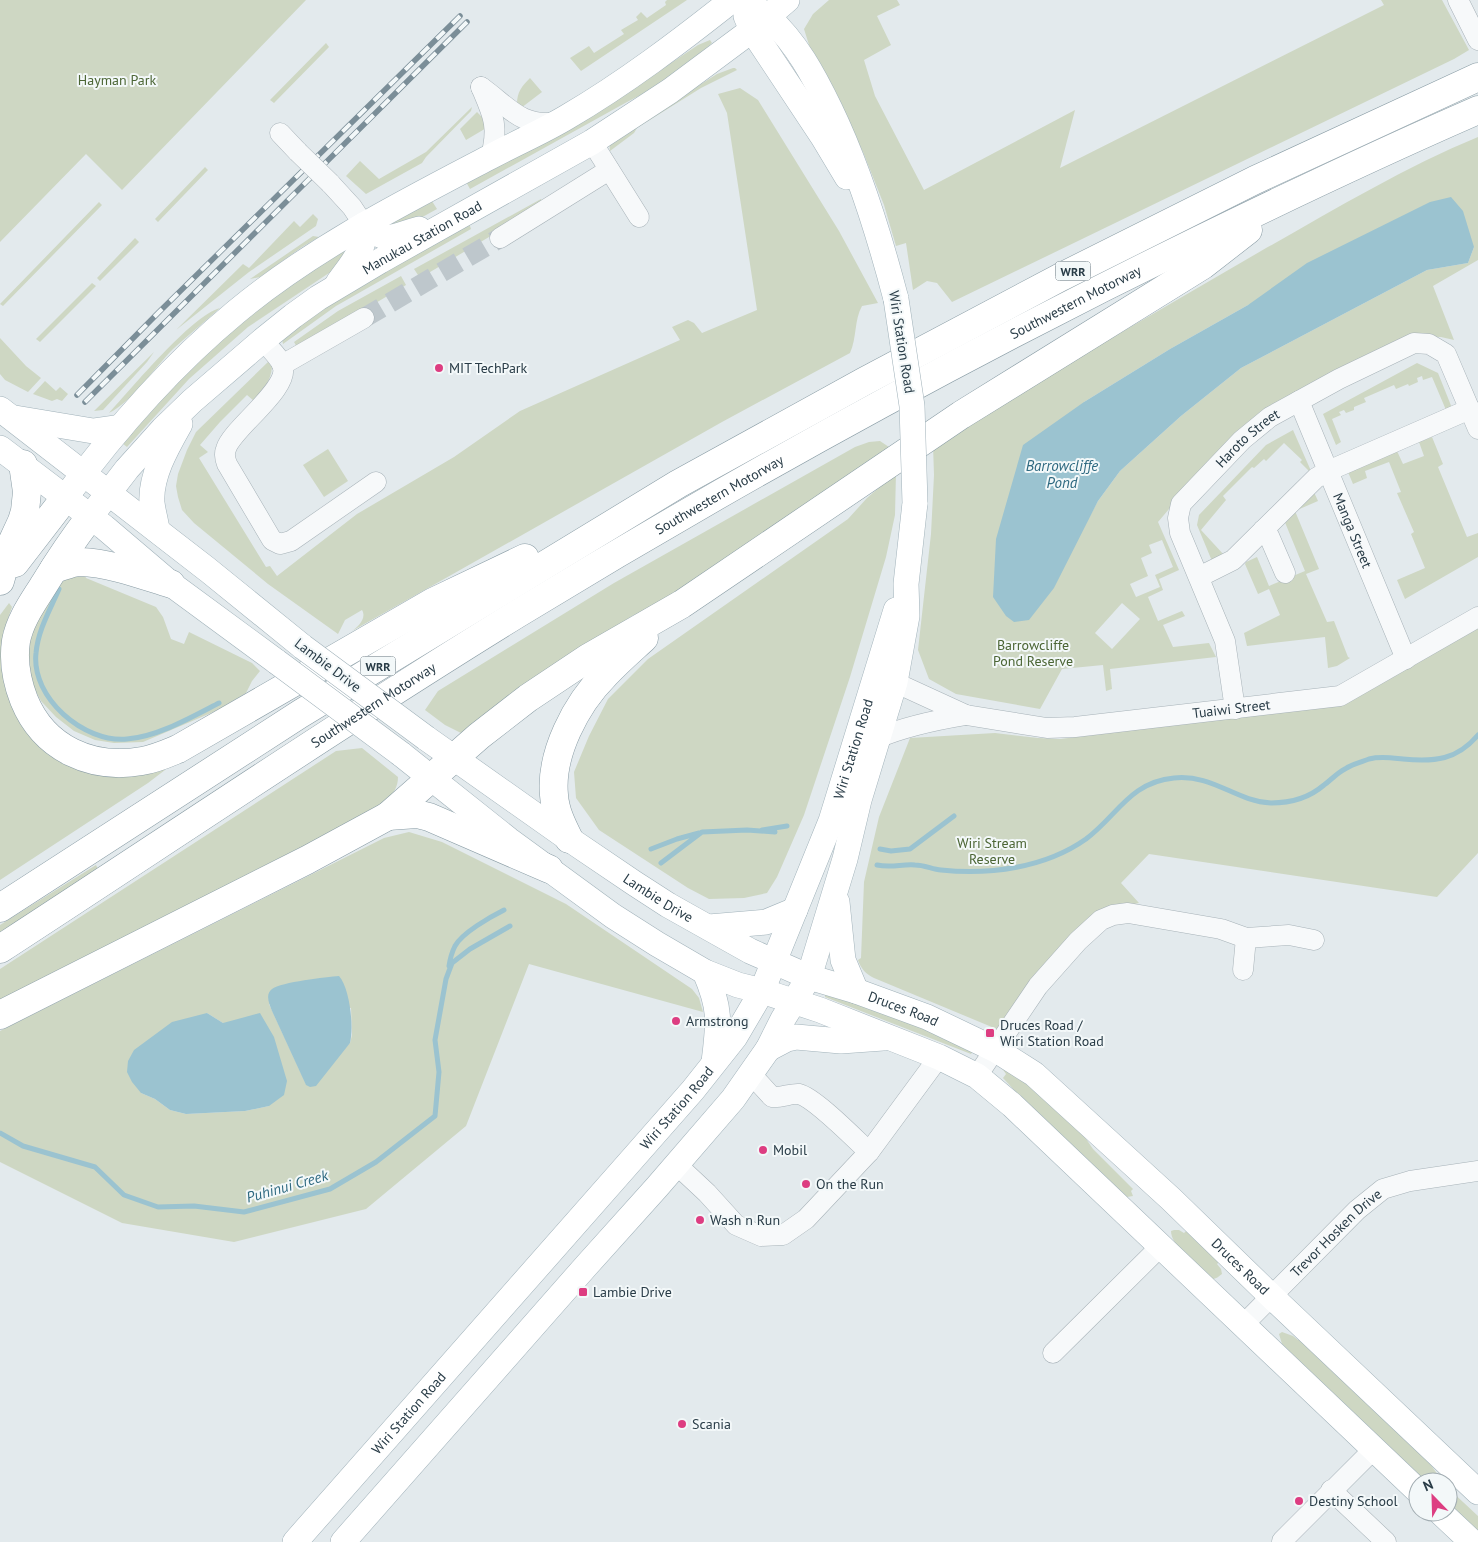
<svg xmlns="http://www.w3.org/2000/svg" width="1478" height="1542" font-family="'PT Sans',sans-serif">
<rect width="100%" height="100%" fill="#e3eaed"/>
<path fill="#ced7c3" fill-rule="evenodd" d="M0,0H306L122,190L86,154L0,242Z
M667,0H687L581,71L570,58L589,46L594,53L624,34L621,30L638,20L636,17L641,12L647,18L666,5L665,2Z
M829,0H897L900,5L877,16L891,45L864,60L875,96L924,190L1075,110L1060,168L1384,5L1381,0H1442L1469,50L1454,59L952,302L937,283L927,281L913,290L906,243L896,246L884,205L863,152L810,48L804,29L813,14Z
M710,40L712,43L687,66L660,85L627,102L470,189L465,180L589,118L698,45Z
M326,43L329,47L274,103L270,100Z
M733,68H735L737,70L701,88L637,128L634,133L610,151L609,142L717,74Z
M530,78L542,92L521,108L517,104C517,92 522,86 530,78Z
M740,88L758,100L839,231L878,303L862,306C854,320 857,338 850,353L722,422L352,631C358,627 367,618 362,610L345,620L338,634L268,584L194,523L182,510L178,497L176,486L178,474L187,450L196,432L268,362L272,367C271,381 263,390 254,401L247,395L220,422L200,445L208,452L199,458L266,567L270,566L277,576L357,514L454,457L520,411L680,340L672,327L688,320L694,323L702,333L757,310L727,113L718,94Z
M472,107L471,111L426,157L422,163L366,194L346,176L360,161L379,179L426,152Z
M477,112L483,118L488,127L466,140L460,129Z
M1478,137V260L1433,286L1454,340L1441,337L1412,336L1293,397L1175,502L1158,522L1179,570L1159,579L1163,590L1148,597L1158,621L1182,611L1185,616L1163,625L1173,647L1209,643L1216,657L1110,669L1112,689L1106,691L1103,665L1062,669L1040,709L956,694L929,679L918,650L931,534L934,475L933,445C1041,379 1151,315 1261,251C1332,211 1403,168 1478,137ZM1474,247L1468,263L1427,270L1241,368L1181,416L1120,471L1098,501L1075,543L1084,402L1170,349L1248,305ZM1162,540L1173,567L1155,575L1160,587L1136,597L1130,584L1148,576L1141,558L1152,553L1149,545ZM1122,603L1140,619L1112,649L1095,633Z
M205,167L208,170L158,222L155,219Z
M430,198L437,209L406,226L387,225Z
M541,199L543,205L420,278L414,269Z
M99,202L102,205L3,306L0,304Z
M313,214L318,219L316,226L249,272L176,330L243,264L249,268L294,221L300,227Z
M469,223L471,229L336,306L283,344L282,339L323,307Z
M313,236L319,237L302,247L260,277L250,279Z
M135,238L139,242L100,281L97,278Z
M352,245L341,265L248,327L189,379L127,447L122,443L189,367L278,292Z
M401,276L406,285L298,349L294,342L338,311Z
M92,283L96,286L40,342L36,339Z
M220,308C205,322 188,335 173,349C155,367 132,402 109,413C132,388 191,316 220,308Z
M0,338L26,366L41,378L28,392L5,380L0,374Z
M154,352L147,362L103,410L94,411Z
M1417,363L1438,373L1452,408L1446,410L1432,377L1423,380L1422,376L1417,378L1418,382L1409,386L1408,384L1396,389L1394,385L1364,398L1366,402L1354,407V410L1346,413L1344,410L1339,412L1341,415L1332,419L1341,442L1336,445L1323,414Z
M45,381L56,391L60,387L68,394L62,401L57,399L52,401L33,394Z
M1293,430L1311,471L1310,472L1300,462L1302,460L1284,443L1266,461L1264,459L1254,468L1252,467L1223,496L1226,500L1201,530L1225,556L1212,561L1197,525L1199,515L1266,445Z
M1432,437L1443,464L1438,467L1467,537L1478,533V557L1405,599L1397,580L1425,568L1411,534L1414,532L1397,493L1401,492L1389,462L1365,471L1367,478L1353,484L1348,472L1397,451L1403,464L1424,456L1419,442Z
M880,441L889,447L887,457L680,594L632,616L556,666L461,733L445,725L425,710L438,691L614,583L855,447L869,442Z
M328,449L348,481L324,497L303,465Z
M896,473L895,515L886,557L850,677L804,815L777,877L767,893L744,898L709,899L688,888L599,830L576,798L574,772L589,736L608,699L648,659L848,519L867,498Z
M1313,490L1318,501L1295,511L1319,569L1306,574L1327,622L1334,621L1348,657L1350,658L1337,666L1328,668L1325,637L1247,646L1244,633L1280,615L1269,589L1258,594L1245,564L1246,562L1257,557L1269,586L1305,571L1284,520Z
M83,570L86,578L156,607L163,617L171,639L184,644L189,632L252,663L260,671L252,681L246,693L218,710L143,742L114,743L95,740L74,731L56,717L41,701L33,686L29,668L28,650L33,625L62,577Z
M9,603L12,607L3,633L2,666L26,730L162,767L165,770L148,783L0,880V615Z
M1478,626V853L1437,897L1149,854L1121,883L1139,903L1121,907L999,1030L874,978C866,974 861,969 858,960L861,958L864,882L879,817L910,738L995,733L1038,738L1060,739L1338,705Z
M362,748L398,777C398,796 381,804 367,815L0,1002V969L336,751Z
M409,832L442,842L566,904L692,989L699,998L703,1012L529,964L466,1126L366,1209L234,1242L122,1223L0,1162V1031L384,838ZM269,1004L351,1008L352,1035L350,1043L306,1084ZM207,1013L223,1023L269,1106L245,1111L186,1114L170,1110L155,1099L141,1093Z
M96,865L98,869L0,933V925Z
M828,991L975,1048L971,1054L825,997V994Z
M1012,1066L1080,1130L1093,1149L1133,1189L1131,1191L1133,1196L1127,1197L1029,1106L1003,1078L1006,1074L1001,1067Z
M1174,1230H1179L1184,1233L1187,1230L1220,1261L1217,1264L1221,1269L1222,1274C1218,1277 1216,1279 1211,1279C1200,1268 1171,1247 1171,1231Z
M1282,1332L1293,1336L1298,1340L1301,1337L1426,1458L1443,1482H1421L1287,1355L1290,1352L1282,1344L1279,1334Z
M1448,1488L1478,1516V1536L1448,1507Z"/>
<path fill="#9bc3d0" d="M1451,197L1463,211L1474,247L1468,263L1427,270L1241,368L1181,416L1120,471L1098,501L1054,588L1029,620L1014,622L1006,616L993,597L996,539L1023,445L1084,402L1170,349L1248,305L1307,263L1430,202Z
M339,976C350,988 354,1028 350,1043L316,1086L310,1087L306,1085L272,1011C269,1004 265,994 272,989C281,982 327,977 339,976Z
M207,1013L223,1023L260,1013L274,1037L287,1081L284,1095L269,1106L245,1111L186,1114L170,1110L155,1099L141,1093L132,1082L127,1072L128,1061L134,1050L172,1022Z"/>
<g fill="none" stroke-linecap="round" stroke-linejoin="round">
<path stroke="#9bc3d0" stroke-width="5" d="M59,589C50,610 38,630 36,653C31,698 84,743 127,739C157,737 192,717 219,703
M762,830L787,826
M651,849L677,839L699,833
M880,849L891,851L910,849L954,816
M661,863L702,832L747,830L775,832
M877,865C891,868 902,864 915,865C924,865 932,869 941,870C990,875 1045,868 1086,839C1117,816 1130,782 1174,778C1213,774 1235,801 1271,803C1291,803 1309,798 1324,785C1331,780 1337,773 1345,769C1352,764 1361,762 1369,759C1381,756 1392,758 1403,759C1435,762 1457,760 1478,735
M449,966C450,959 452,952 455,946C462,933 490,917 504,910
M0,1133L23,1146L95,1167L124,1195L158,1207L194,1206L244,1212L330,1189L376,1162L435,1116L439,1072L435,1040L446,979L452,963L470,949L510,926"/>
<path stroke="#bec7cc" stroke-width="20" stroke-dasharray="20 10" stroke-linecap="butt" d="M364,318L500,238"/>
<defs>
<g id="minor">
<path d="M1458,0L1478,40"/>
<path d="M481,87C508,106 521,128 557,122"/>
<path d="M481,87C493,115 499,126 491,156"/>
<path d="M280,133L298,152"/>
<path d="M592,142L639,217"/>
<path d="M330,183L352,207L364,225"/>
<path d="M500,238L609,170"/>
<path d="M263,340C268,347 278,356 282,364C293,387 232,428 226,449C224,454 225,459 227,464L272,540L280,544L291,541L376,482"/>
<path d="M282,365L364,318"/>
<path id="s1" d="M1299,401L1406,659"/>
<path d="M1263,530L1269,536L1285,573"/>
<path d="M1199,577L1233,560L1316,478L1328,471L1470,409"/>
<path id="s2" d="M881,676L966,715L1047,728L1075,727L1340,696L1478,617"/>
<path id="s3" d="M1235,709L1225,641L1180,533L1178,518L1181,504L1242,440L1270,417L1339,379L1414,343L1429,344L1446,354L1478,429"/>
<path d="M878,738C906,726 936,720 966,715"/>
<path d="M1243,970L1246,938"/>
<path d="M751,1074L772,1097C781,1098 792,1093 799,1094C815,1098 855,1139 869,1152"/>
<path d="M977,1076L1038,986L1078,941L1101,920L1113,915L1128,913L1221,929L1246,938L1289,935L1314,940"/>
<path d="M677,1165L707,1193L736,1225L761,1236L783,1235L806,1219L869,1152L939,1057"/>
<path id="s4" d="M1243,1325L1357,1210L1383,1189L1410,1181L1478,1171"/>
<path d="M1053,1353L1161,1246"/>
<path d="M1331,1490L1386,1542"/>
<path d="M1283,1542L1282,1541L1374,1449"/>
</g>
<g id="major">
<path d="M743,0C751,5 761,11 768,17C796,42 814,76 830,109C859,169 879,234 896,299"/>
<path d="M746,16L752,30L823,137L847,177"/>
<path d="M364,225C389,245 392,236 419,229"/>
<path d="M338,283C350,266 368,247 364,225"/>
<path d="M0,409L208,570L303,647"/>
<path d="M15,418L93,431L121,427"/>
<path d="M0,448L104,527L171,584L277,662"/>
<path d="M65,498C114,431 172,365 236,312C313,248 404,202 492,156C516,143 542,132 567,117C625,83 679,42 732,0"/>
<path id="s5" d="M90,517L127,469L163,429L192,401L263,340L293,316L318,298L380,261L592,142L670,91L752,30L787,0"/>
<path d="M157,530C156,521 153,512 152,503C150,476 167,447 180,424"/>
<path id="s6" d="M426,738L569,839L634,883L668,905L750,951L809,977L856,991L927,1017L996,1050L1034,1074L1171,1199L1272,1297L1478,1492"/>
<path d="M401,754L509,840L613,916L657,944L705,972L738,985L762,991L820,1010L939,1057L977,1076L1012,1105L1418,1491"/>
<path d="M837,902L843,960L856,991"/>
<path d="M709,927L766,922L795,910"/>
<path d="M705,972C721,1009 719,1022 714,1062"/>
<path d="M768,1049L787,1039L796,1037L841,1041L883,1038"/>
<path d="M1440,1512L1472,1542"/>
<path id="s7" d="M295,1542L635,1156L693,1090L735,1037L762,991L831,821L896,610"/>
<path d="M343,1542L586,1266L657,1187L733,1099L768,1049L783,1019L809,977L845,859L859,800L895,682L907,616L906,584L915,503"/>
</g>
<g id="highway">
<path d="M90,517C74,538 59,560 45,583C34,601 20,619 16,641C13,661 17,682 24,700C44,749 92,770 142,761C155,759 166,754 178,749L433,602L525,558"/>
<path d="M15,563L65,498"/>
<path d="M54,569C62,567 72,562 80,562C111,563 142,575 171,584"/>
<path d="M0,581L9,549L22,521L25,511L27,492L23,464"/>
<path d="M388,816L417,814L429,817L549,869"/>
<path d="M569,839C562,825 555,811 554,795C550,754 576,704 605,675C617,662 631,650 644,638"/>
<path d="M0,908L300,714L678,484L865,381L1061,277L1255,180L1478,77"/>
<path id="s8" d="M0,949C172,837 342,722 517,614C738,479 966,354 1199,240C1291,195 1384,151 1478,110"/>
<path d="M0,1015L307,860L388,816L479,736L528,698L588,658L682,604L961,415L1203,265L1248,230"/>
</g>
</defs>
<use href="#minor" stroke="#a7b2b8" stroke-width="21"/>
<use href="#major" stroke="#a1b2ba" stroke-width="26"/>
<use href="#highway" stroke="#899ca5" stroke-width="29"/>
<use href="#minor" stroke="#f7f9fa" stroke-width="20"/>
<use href="#major" stroke="#fff" stroke-width="25"/>
<use href="#highway" stroke="#fff" stroke-width="28"/>
<defs>
<path id="rail" d="M77,395L159,312L460,16
M85,402L467,22"/>
</defs>
<use href="#rail" stroke="#7b8e98" stroke-width="5.5"/>
<use href="#rail" stroke="#f3f8f9" stroke-width="4" stroke-dasharray="11" stroke-linecap="butt"/>
<defs>
<path id="minor-bridge" d="M298,152L330,183"/>
<path id="major-bridge" d="M896,299L912,406L915,503
M303,647L426,738
M277,662L401,754"/>
</defs>
<use href="#minor-bridge" stroke="#a7b2b8" stroke-width="21" stroke-linecap="butt"/>
<use href="#major-bridge" stroke="#a1b2ba" stroke-width="26" stroke-linecap="butt"/>
<use href="#minor-bridge" stroke="#f7f9fa" stroke-width="20"/>
<use href="#major-bridge" stroke="#fff" stroke-width="25"/>
</g>
<g fill="#dd3d81" stroke="#f3f8f9" stroke-width="2">
<circle cx="439" cy="368" r="5"/>
<circle cx="676" cy="1021" r="5"/>
<rect x="985" y="1028" width="10" height="10" rx="2.5"/>
<circle cx="763" cy="1150" r="5"/>
<circle cx="806" cy="1184" r="5"/>
<circle cx="700" cy="1220" r="5"/>
<rect x="578" y="1287" width="10" height="10" rx="2.5"/>
<circle cx="682" cy="1424" r="5"/>
<circle cx="1299" cy="1501" r="5"/>
</g>
<g text-anchor="middle" dominant-baseline="central" stroke-width="4" stroke-linejoin="round" paint-order="stroke">
<g fill="#f3f8f9" stroke="#66747c" stroke-width="1">
<rect x="1055.5" y="261.5" width="35" height="19" rx="4"/>
<rect x="360.5" y="656.5" width="35" height="19" rx="4"/>
</g>
<g font-size="12" font-weight="bold" fill="#293c47">
<text x="1073" y="271">WRR</text>
<text x="378" y="666">WRR</text>
</g>
<g font-size="14" fill="#4b6534" stroke="#f3f8f9">
<text x="117" y="80">Hayman Park</text>
<text x="1033" y="645">Barrowcliffe<tspan x="1033" dy="16">Pond Reserve</tspan></text>
<text x="992" y="843">Wiri Stream<tspan x="992" dy="16">Reserve</tspan></text>
</g>
<g font-size="14" fill="#293c47" stroke="#f3f8f9">
<text stroke="none"><textPath href="#s5" startOffset="438">Manukau Station Road</textPath></text>
<text stroke="none"><textPath href="#s8" startOffset="1256">Southwestern Motorway</textPath></text>
<text transform="translate(902 342) rotate(81)">Wiri Station Road</text>
<text stroke="none"><textPath href="#s3" startOffset="309">Haroto Street</textPath></text>
<text stroke="none"><textPath href="#s8" startOffset="851">Southwestern Motorway</textPath></text>
<text stroke="none"><textPath href="#s1" startOffset="140">Manga Street</textPath></text>
<text transform="translate(328 665) rotate(37)">Lambie Drive</text>
<text stroke="none"><textPath href="#s8" startOffset="446">Southwestern Motorway</textPath></text>
<text stroke="none"><textPath href="#s2" startOffset="361">Tuaiwi Street</textPath></text>
<text stroke="none"><textPath href="#s7" startOffset="982">Wiri Station Road</textPath></text>
<text stroke="none"><textPath href="#s6" startOffset="282">Lambie Drive</textPath></text>
<text stroke="none"><textPath href="#s6" startOffset="552">Druces Road</textPath></text>
<text stroke="none"><textPath href="#s7" startOffset="578">Wiri Station Road</textPath></text>
<text stroke="none"><textPath href="#s4" startOffset="131">Trevor Hosken Drive</textPath></text>
<text stroke="none"><textPath href="#s6" startOffset="981">Druces Road</textPath></text>
<text stroke="none"><textPath href="#s7" startOffset="172">Wiri Station Road</textPath></text>
</g>
<g font-size="14" fill="#293c47" stroke="#f3f8f9" text-anchor="start">
<text x="449" y="368">MIT TechPark</text>
<text x="686" y="1021">Armstrong</text>
<text x="1000" y="1025">Druces Road /<tspan x="1000" dy="16">Wiri Station Road</tspan></text>
<text x="773" y="1150">Mobil</text>
<text x="816" y="1184">On the Run</text>
<text x="710" y="1220">Wash n Run</text>
<text x="593" y="1292">Lambie Drive</text>
<text x="692" y="1424">Scania</text>
<text x="1309" y="1501">Destiny School</text>
</g>
<g font-size="15" font-style="italic" fill="#2e6980" stroke="#f3f8f9">
<text x="1062" y="465">Barrowcliffe<tspan x="1062" dy="17">Pond</tspan></text>
<text transform="translate(287 1186) rotate(-16)">Puhinui Creek</text>
</g>
</g>
<g transform="translate(1433 1497) rotate(337)"><circle r="24" fill="#f3f8f9" stroke="#a2adb2"/>
<path d="M0-4L9 19L0 12L-9 19Z" fill="#dd3d81"/>
<text y="-8" font-size="14" font-weight="bold" text-anchor="middle" fill="#293c47">N</text>
</g>
</svg>
